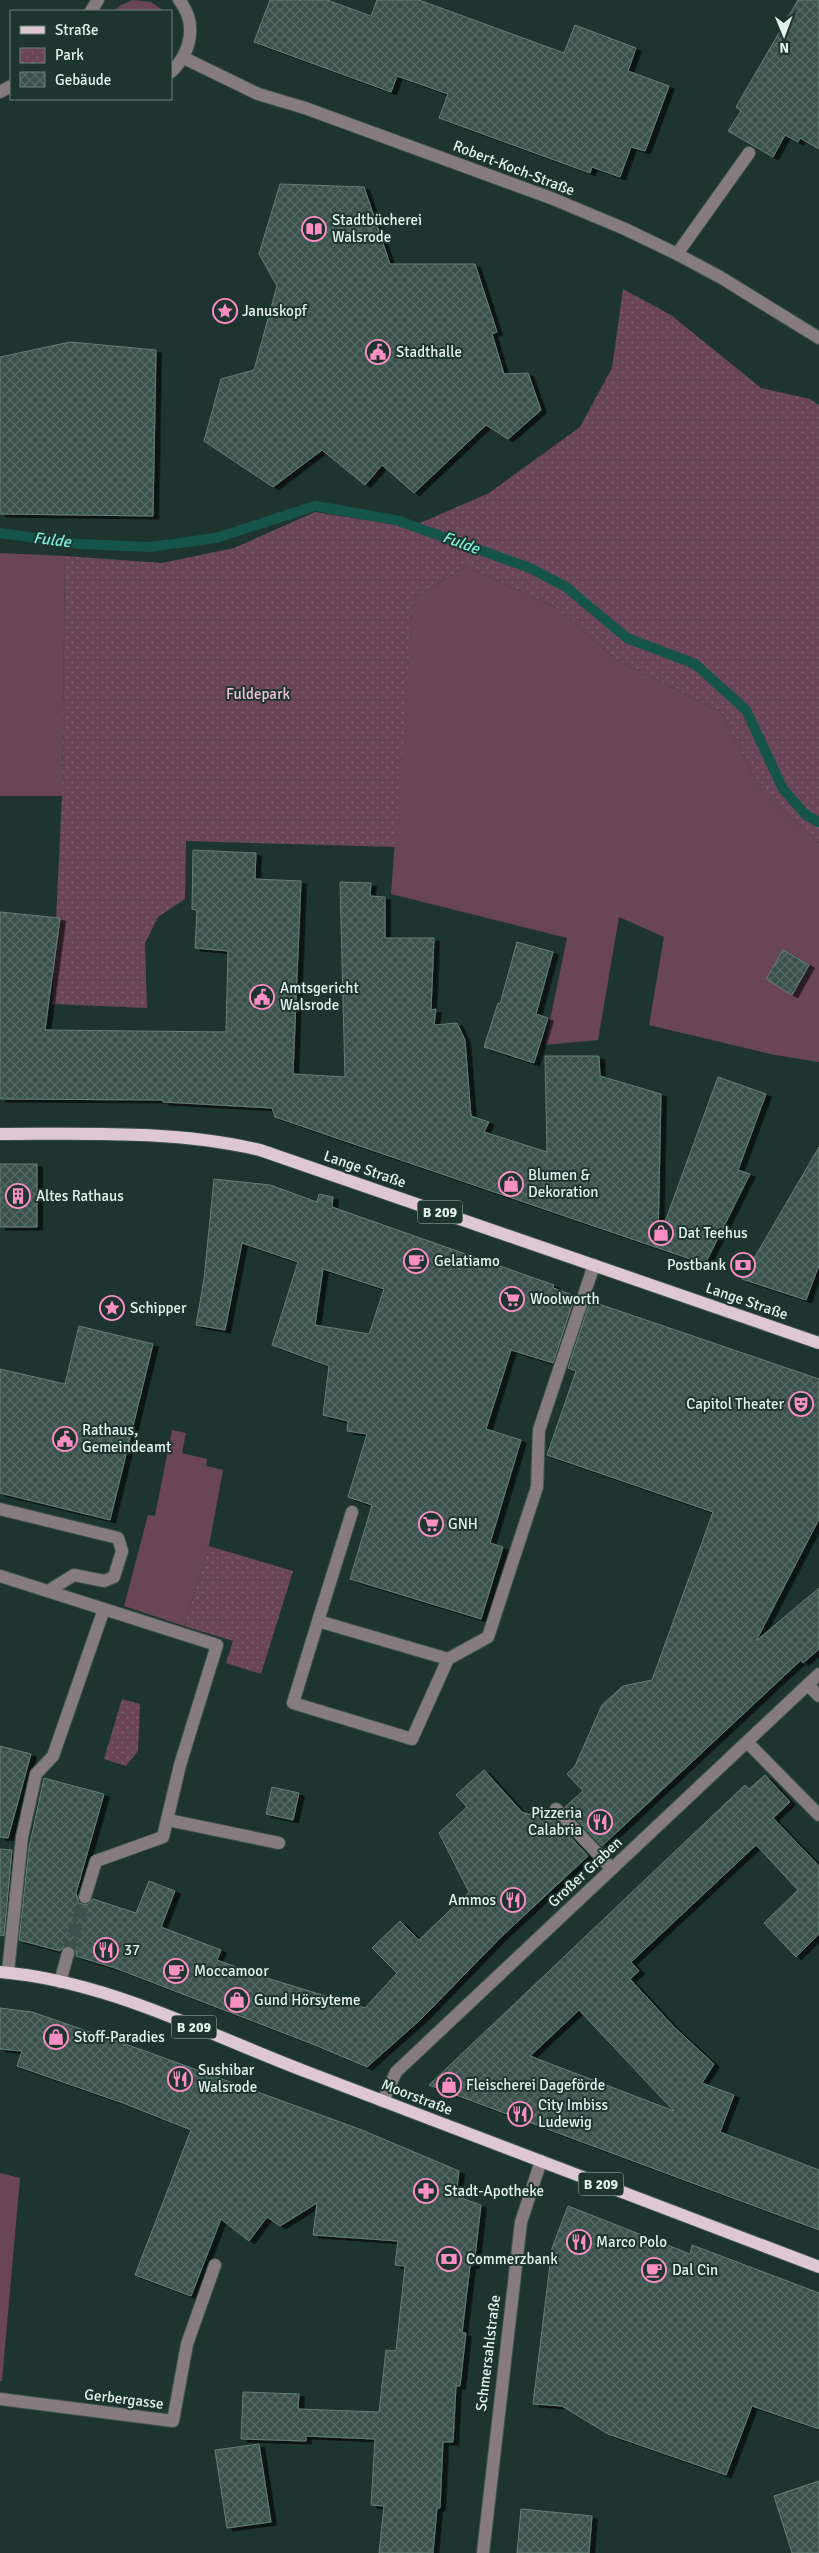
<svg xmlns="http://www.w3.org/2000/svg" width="819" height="2553" font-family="Signika,sans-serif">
<defs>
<pattern id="park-dots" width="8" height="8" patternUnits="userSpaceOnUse" patternTransform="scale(1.25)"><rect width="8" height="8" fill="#694555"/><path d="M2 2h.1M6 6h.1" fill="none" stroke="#7e606e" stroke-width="1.8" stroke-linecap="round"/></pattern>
<pattern id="building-cross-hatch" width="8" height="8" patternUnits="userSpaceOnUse" patternTransform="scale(1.25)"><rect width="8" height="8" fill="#3a514b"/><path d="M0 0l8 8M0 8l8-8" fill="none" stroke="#566a65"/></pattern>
<filter id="shadow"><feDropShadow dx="5.5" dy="3" stdDeviation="0" flood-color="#0009"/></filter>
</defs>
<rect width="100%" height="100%" fill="#1e352f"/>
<path fill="#694555" d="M133,0L151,2L164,11H113L121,5Z
M0,553L65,556L62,796H0Z
M466,566L556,608L617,660L721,712L763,793L819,843V1062L775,1055L649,1025L664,937L619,917L598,1040L545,1045L567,938L391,894L413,599Z
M172,1430L186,1433L182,1453L207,1459L206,1466L223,1470L209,1546L184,1626L124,1606L148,1515L155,1516Z
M0,2173L20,2178L2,2381H0Z"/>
<path fill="url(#park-dots)" d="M623,289L671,315L761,388L810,399L819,405V843L763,793L721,712L617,660L556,608L466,566L413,599L396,847L186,841L185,899L158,917L145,943L147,1008L52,1004L62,796L65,556L162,563L234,548L315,512L411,527L489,493L580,427L612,368Z
M209,1546L293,1571L261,1674L226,1663L233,1641L184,1626Z
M122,1699L140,1704L138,1751L126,1766L104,1759Z"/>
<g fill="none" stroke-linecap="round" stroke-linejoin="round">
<path stroke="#145548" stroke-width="10" d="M0,533L80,544L150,547L216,538L315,506L396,520L530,568L566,587L627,638L695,664L746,710L783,789L806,815L819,822"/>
</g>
<path fill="url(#building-cross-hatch)" stroke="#657e77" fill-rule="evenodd" filter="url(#shadow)" d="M270,0H327L371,16L377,0H419L564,53L575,25L636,48L628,71L669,86L645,151L631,147L620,177L592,167L590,173L439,118L448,94L397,76L391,92L254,42Z
M798,0H819V149L800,138L798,142L785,135L773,157L728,131L741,111L736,107Z
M280,184L364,187L390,264H475L497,332L492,334L504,374L528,373L541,410L508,439L486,425L414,493L382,465L365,485L322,450L273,487L204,441L221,379L254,370L277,286L259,254Z
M70,342L156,350L153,516L0,514V357Z
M193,850L256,853L255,879L301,881L293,1074L345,1077L340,882L371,883L370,896L385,897V938H434L431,1010L436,1009L434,1025L457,1023L465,1040L471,1116L489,1122L484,1132L547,1152L545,1056H599L600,1076L661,1094L658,1241L718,1077L766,1094L738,1170L750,1174L705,1264L275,1117L272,1108L163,1102V1100L0,1099V912L60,918L45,1030L226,1032L228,951L195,948L197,910L192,909Z
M517,942L553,952L536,1014L548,1018L534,1063L484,1047L498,1003L500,1004Z
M783,950L809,965L792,995L766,979Z
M819,1147V1265L806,1300L742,1279Z
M0,1164H37V1227H0Z
M214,1179L270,1185L317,1202L319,1194L333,1197L332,1207L554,1285L553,1288L575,1296L553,1363L511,1350L486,1429L521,1440L490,1543L503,1547L481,1619L350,1579L372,1505L348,1497L367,1434L347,1431L348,1421L323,1415L329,1366L272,1345L298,1262L242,1243L225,1330L196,1325L204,1279ZM323,1269L384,1289L369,1334L315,1325Z
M590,1301L819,1379V1519L756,1641L819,1588V1649L803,1663L801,1660L602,1846L565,1807L583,1791L567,1774L575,1766L602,1705L623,1686L652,1680L713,1512L547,1455L576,1371L568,1368Z
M79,1326L153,1344L110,1520L0,1493V1369L65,1384Z
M0,1746L31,1754L8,1838L0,1837Z
M484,1770L522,1812L549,1821L553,1818L588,1856L501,1937L421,2019L367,2067L315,2045L115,1968L76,1956V1950L71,1945H66L60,1951L19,1940L29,1848L44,1778L104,1794L76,1893L79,1903L87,1905L93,1899L136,1913L149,1881L175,1891L161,1927L221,1950L217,1960L270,1979L365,2008L397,1973L372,1948L400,1921L419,1940L469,1892L439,1833L467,1807L456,1795Z
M765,1775L790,1802L773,1818L819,1866V1934L796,1957L764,1923L798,1890L756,1845L631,1962L639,1971L630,1979L674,2027L714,2064L702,2083L734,2095L720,2132L819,2170V2230L429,2085L745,1785L749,1789ZM579,2010L674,2111L530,2056Z
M272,1787L299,1793L293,1820L266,1814Z
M0,1849L12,1850L4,1936L0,1935Z
M0,2008L32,2012L145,2051L362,2130L459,2171L456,2196L481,2205L474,2265L470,2266L462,2333H466L460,2386H456L453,2442H443L440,2508H437L433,2553H379L384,2506L371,2505L375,2439L306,2436V2441L241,2439L243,2392L299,2394L298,2409L379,2412L386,2350L396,2351L405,2266L395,2265L398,2241L313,2235L317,2203L280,2226L267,2217L249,2241L221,2219L191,2296L135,2275L191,2130L123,2103L17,2066L22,2051L0,2049Z
M568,2206L690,2254L692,2245L819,2293V2429L752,2406L726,2475L608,2434L562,2406L533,2404L552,2248Z
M259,2444L271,2522L227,2528L215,2450Z
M819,2481V2553H792L774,2496Z
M521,2509L592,2516L589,2553H517Z"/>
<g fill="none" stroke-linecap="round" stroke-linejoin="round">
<path stroke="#3c524c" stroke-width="12" stroke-dasharray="12 6" stroke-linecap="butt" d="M68,1953L85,1897"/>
<defs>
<path id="minor" d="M91,11L98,0
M184,58L258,94L305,108L551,198L625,229L677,254L720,277L819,338
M171,72C191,53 198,23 179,0
M0,92L11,86
M677,254L749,153
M0,1509L118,1538L122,1551L114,1577L104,1581L74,1575L48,1591
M0,1576L217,1645L180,1765L163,1837L96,1861L85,1897
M318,1621L352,1512
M448,1659L318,1621L293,1703L412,1739L448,1659L488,1637L537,1487L539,1430L594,1265
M808,1685L819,1696
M747,1742L819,1815
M556,1809L612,1869
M168,1820L279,1843
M8,1972L22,1837L36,1774L53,1756L104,1609
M60,1982L68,1953
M383,2101L396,2072L819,1674
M0,2399L173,2421L187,2344L215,2265
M483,2553L521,2222L541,2161"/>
<path id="major" d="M0,1134C87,1134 175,1130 260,1150L819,1343
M0,1972C108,1981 207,2034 307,2072C477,2138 648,2202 819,2267"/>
</defs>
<use href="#minor" stroke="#3e534e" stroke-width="14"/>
<use href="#major" stroke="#3e534e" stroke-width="14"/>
<use href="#minor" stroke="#867c80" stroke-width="12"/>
<use href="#major" stroke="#ddc8d1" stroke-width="12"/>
</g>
<defs>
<symbol id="library-ring" viewBox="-11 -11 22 22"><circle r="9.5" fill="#1e352f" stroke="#fb8fc4" stroke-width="1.5"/><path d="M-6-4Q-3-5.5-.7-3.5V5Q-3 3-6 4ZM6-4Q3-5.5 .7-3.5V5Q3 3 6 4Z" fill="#fb8fc4"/></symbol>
<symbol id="sight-ring" viewBox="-11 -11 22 22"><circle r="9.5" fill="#1e352f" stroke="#fb8fc4" stroke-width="1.5"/><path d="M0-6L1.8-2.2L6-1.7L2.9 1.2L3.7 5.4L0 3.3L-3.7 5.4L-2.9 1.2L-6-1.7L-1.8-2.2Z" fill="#fb8fc4"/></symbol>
<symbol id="civic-ring" viewBox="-11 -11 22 22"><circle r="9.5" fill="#1e352f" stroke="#fb8fc4" stroke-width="1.5"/><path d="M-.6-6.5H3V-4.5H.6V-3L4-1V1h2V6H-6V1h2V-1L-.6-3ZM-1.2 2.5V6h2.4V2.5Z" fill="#fb8fc4"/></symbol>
<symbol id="shop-ring" viewBox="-11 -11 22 22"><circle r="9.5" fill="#1e352f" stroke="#fb8fc4" stroke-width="1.5"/><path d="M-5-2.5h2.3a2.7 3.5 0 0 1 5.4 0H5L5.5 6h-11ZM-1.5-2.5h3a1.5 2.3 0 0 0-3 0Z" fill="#fb8fc4"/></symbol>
<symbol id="building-ring" viewBox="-11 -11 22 22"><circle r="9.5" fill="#1e352f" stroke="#fb8fc4" stroke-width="1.5"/><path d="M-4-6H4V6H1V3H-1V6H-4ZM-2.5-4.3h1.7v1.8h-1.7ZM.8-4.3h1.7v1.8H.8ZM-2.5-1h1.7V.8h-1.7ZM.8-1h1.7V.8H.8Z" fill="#fb8fc4"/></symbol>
<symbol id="cafe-ring" viewBox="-11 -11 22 22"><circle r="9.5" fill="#1e352f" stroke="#fb8fc4" stroke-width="1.5"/><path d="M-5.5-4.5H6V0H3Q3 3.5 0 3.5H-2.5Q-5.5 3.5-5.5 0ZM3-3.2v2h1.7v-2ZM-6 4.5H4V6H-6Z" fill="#fb8fc4"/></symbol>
<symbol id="bank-ring" viewBox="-11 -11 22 22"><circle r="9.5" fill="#1e352f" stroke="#fb8fc4" stroke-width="1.5"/><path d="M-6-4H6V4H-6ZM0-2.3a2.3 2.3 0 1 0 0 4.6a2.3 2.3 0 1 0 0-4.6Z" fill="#fb8fc4"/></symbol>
<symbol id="supermarket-ring" viewBox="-11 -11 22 22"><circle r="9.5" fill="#1e352f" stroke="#fb8fc4" stroke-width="1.5"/><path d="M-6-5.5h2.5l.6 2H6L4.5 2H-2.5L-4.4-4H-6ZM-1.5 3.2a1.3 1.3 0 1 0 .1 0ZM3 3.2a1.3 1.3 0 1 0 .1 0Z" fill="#fb8fc4"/></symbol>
<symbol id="theatre-ring" viewBox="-11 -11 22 22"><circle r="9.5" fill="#1e352f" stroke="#fb8fc4" stroke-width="1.5"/><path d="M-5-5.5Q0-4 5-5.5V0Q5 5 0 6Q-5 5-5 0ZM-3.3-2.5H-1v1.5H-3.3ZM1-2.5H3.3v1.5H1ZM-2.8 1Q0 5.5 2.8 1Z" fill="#fb8fc4"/></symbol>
<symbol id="restaurant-ring" viewBox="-11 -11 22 22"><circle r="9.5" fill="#1e352f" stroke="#fb8fc4" stroke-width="1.5"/><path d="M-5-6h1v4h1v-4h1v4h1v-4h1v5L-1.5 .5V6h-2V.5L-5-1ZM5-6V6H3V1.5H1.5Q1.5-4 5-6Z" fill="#fb8fc4"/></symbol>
<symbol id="pharmacy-ring" viewBox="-11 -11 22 22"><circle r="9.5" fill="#1e352f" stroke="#fb8fc4" stroke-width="1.5"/><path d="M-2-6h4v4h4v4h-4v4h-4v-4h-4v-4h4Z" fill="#fb8fc4"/></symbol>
</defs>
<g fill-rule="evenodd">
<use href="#library-ring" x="300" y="215" width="28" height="28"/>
<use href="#sight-ring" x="211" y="297" width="28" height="28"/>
<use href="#civic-ring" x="364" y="338" width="28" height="28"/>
<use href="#civic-ring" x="248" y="983" width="28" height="28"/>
<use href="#shop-ring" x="497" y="1170" width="28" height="28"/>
<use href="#building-ring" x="4" y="1182" width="28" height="28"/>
<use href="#shop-ring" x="647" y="1219" width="28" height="28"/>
<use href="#cafe-ring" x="402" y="1247" width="28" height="28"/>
<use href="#bank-ring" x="729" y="1251" width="28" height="28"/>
<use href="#supermarket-ring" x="498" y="1285" width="28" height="28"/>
<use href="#sight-ring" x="98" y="1294" width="28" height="28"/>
<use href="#theatre-ring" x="787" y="1390" width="28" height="28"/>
<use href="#civic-ring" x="51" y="1425" width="28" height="28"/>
<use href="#supermarket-ring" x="417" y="1510" width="28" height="28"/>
<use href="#restaurant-ring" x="586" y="1808" width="28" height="28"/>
<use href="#restaurant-ring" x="499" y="1886" width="28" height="28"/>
<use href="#restaurant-ring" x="92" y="1936" width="28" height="28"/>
<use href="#cafe-ring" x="162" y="1957" width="28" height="28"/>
<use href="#shop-ring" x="223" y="1986" width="28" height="28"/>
<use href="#shop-ring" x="42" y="2023" width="28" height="28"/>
<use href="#restaurant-ring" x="166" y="2065" width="28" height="28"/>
<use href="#shop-ring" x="435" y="2071" width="28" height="28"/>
<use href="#restaurant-ring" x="506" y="2100" width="28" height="28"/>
<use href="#pharmacy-ring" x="412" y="2177" width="28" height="28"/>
<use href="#restaurant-ring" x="565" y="2228" width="28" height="28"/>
<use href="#bank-ring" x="435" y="2245" width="28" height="28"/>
<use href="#cafe-ring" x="640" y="2256" width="28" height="28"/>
</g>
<g text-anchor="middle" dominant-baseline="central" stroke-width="4" stroke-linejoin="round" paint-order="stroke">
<g fill="#1e352f" stroke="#a9bab5" stroke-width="1">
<rect x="417.5" y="1200.5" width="45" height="23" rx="4"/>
<rect x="171.5" y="2015.5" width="45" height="23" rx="4"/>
<rect x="578.5" y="2172.5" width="45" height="23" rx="4"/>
</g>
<g font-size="14" font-weight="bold" fill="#e5f3ef">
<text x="440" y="1212">B 209</text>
<text x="194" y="2027">B 209</text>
<text x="601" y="2184">B 209</text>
</g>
<g font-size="15" fill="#e5f3ef" stroke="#1e352f">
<text transform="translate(514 168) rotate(21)">Robert-Koch-Straße</text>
<text transform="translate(365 1169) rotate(19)">Lange Straße</text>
<text transform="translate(747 1301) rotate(19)">Lange Straße</text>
<text transform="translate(585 1872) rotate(-43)">Großer Graben</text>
<text transform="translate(417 2097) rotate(21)">Moorstraße</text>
<text transform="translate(488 2353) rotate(-83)">Schmersahlstraße</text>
<text transform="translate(124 2399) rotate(7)">Gerbergasse</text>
</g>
<g font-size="15" fill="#e5f3ef" stroke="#1e352f" text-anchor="start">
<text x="332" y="220">Stadtbücherei<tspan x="332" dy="17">Walsrode</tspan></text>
<text x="242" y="311">Januskopf</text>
<text x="396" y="352">Stadthalle</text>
<text x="280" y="988">Amtsgericht<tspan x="280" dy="17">Walsrode</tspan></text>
<text x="528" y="1175">Blumen &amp;<tspan x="528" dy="17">Dekoration</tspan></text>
<text x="36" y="1196">Altes Rathaus</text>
<text x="678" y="1233">Dat Teehus</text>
<text x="434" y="1261">Gelatiamo</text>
<text x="726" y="1265" text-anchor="end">Postbank</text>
<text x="530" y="1299">Woolworth</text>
<text x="130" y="1308">Schipper</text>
<text x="784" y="1404" text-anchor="end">Capitol Theater</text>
<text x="82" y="1430">Rathaus,<tspan x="82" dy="17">Gemeindeamt</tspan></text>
<text x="448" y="1524">GNH</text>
<text x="582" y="1813" text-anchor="end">Pizzeria<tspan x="582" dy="17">Calabria</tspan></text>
<text x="496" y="1900" text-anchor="end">Ammos</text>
<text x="124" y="1950">37</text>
<text x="194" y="1971">Moccamoor</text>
<text x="254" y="2000">Gund Hörsyteme</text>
<text x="74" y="2037">Stoff-Paradies</text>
<text x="198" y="2070">Sushibar<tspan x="198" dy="17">Walsrode</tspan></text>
<text x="466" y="2085">Fleischerei Dageförde</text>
<text x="538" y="2105">City Imbiss<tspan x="538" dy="17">Ludewig</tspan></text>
<text x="444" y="2191">Stadt-Apotheke</text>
<text x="596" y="2242">Marco Polo</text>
<text x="466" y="2259">Commerzbank</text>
<text x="672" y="2270">Dal Cin</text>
</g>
<g font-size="15" fill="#f7c1d9" stroke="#1e352f">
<text x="258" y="694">Fuldepark</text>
</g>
<g font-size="16" font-style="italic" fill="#7cf0d5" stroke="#1e352f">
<text transform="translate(52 540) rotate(7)">Fulde</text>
<text transform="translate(461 543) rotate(20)">Fulde</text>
</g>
</g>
<rect x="10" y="10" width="162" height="90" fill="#1e352f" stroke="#6e817c"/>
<rect x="20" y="26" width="25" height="8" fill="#ddc8d1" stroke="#6e817c"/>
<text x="55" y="35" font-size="15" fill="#e5f3ef">Straße</text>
<rect x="20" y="48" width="25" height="15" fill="url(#park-dots)" stroke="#6e817c"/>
<text x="55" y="60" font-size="15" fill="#e5f3ef">Park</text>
<rect x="20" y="72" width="25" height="15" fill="url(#building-cross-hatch)" stroke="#6e817c"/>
<text x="55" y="85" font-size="15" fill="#e5f3ef">Gebäude</text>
<g transform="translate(784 35) rotate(179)" stroke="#1e352f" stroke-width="4" paint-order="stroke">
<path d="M0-4L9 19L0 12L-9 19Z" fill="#e5f3ef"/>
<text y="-8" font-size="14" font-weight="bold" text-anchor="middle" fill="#e5f3ef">N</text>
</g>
</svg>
